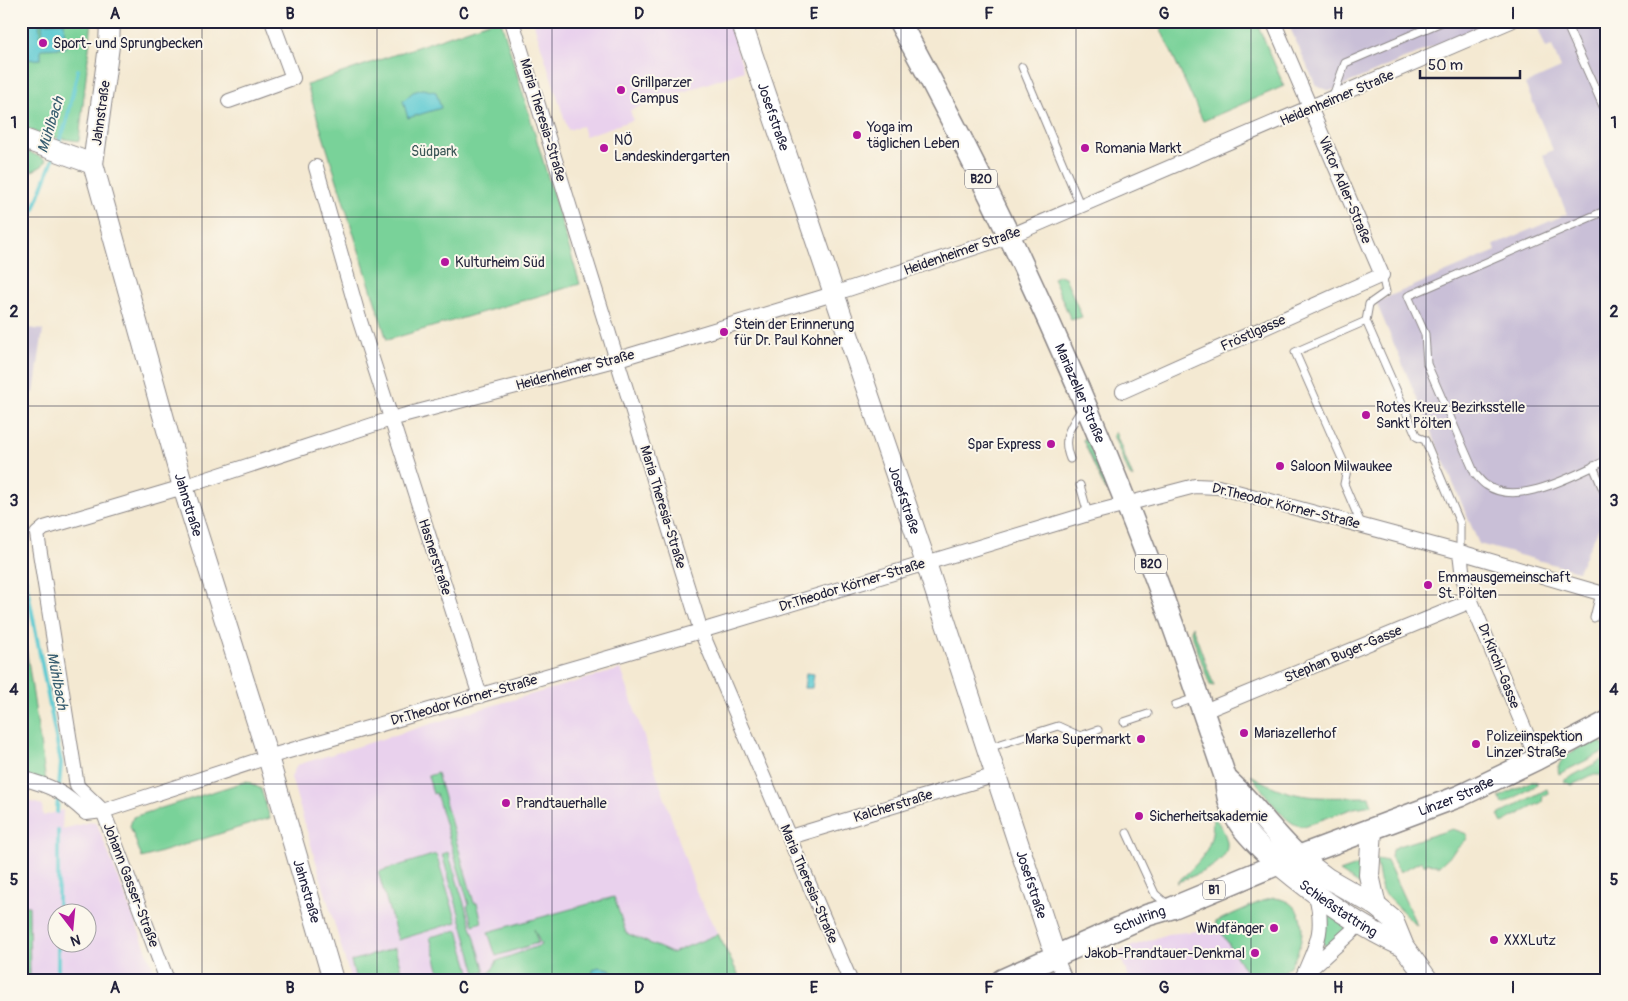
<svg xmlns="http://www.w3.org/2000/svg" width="1628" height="1001" font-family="Pangolin,sans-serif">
<rect width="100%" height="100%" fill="#fbf7ec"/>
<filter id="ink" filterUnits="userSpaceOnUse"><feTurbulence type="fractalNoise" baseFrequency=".02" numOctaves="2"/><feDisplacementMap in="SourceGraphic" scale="10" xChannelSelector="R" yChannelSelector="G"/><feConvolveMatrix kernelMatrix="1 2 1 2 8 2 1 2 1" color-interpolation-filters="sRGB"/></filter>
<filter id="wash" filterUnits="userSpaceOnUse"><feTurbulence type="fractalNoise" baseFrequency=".0096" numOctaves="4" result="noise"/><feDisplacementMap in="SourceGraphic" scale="20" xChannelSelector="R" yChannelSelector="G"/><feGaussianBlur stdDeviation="1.12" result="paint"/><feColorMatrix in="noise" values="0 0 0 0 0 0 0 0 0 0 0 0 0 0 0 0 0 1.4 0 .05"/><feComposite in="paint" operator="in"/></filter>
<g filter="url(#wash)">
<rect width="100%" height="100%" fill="#f4e9d2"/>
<path fill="#e9d1ed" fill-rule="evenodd" d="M533,21H728L744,71L630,110L633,120L585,136L582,126L568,130Z
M621,669L696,891L741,980H351L291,777L297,765L470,712Z
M21,799L42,805L43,816L63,810L62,829L91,822L97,824L158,980H21ZM58,914H88V944H58Z
M1219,929L1251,980H1130L1118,951L1168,934Z"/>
<path fill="#c9bfd7" d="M1287,21H1492L1330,91L1316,86Z
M1535,21H1607V525L1599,528L1578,571L1479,544L1376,302L1496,251L1494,245L1567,214L1543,155L1553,150L1525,84L1561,68L1552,46L1546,48Z
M21,327L43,330L34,393L21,391Z"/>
<path fill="#79d299" stroke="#4e7a6a" d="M21,21H92L79,141L44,136L21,126Z
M492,21H501L580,284L387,340L307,85Z
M1157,21H1256L1284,86L1203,121Z
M21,148L46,160L42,166L21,177Z
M1060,275L1065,277L1082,317L1071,320L1053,278Z
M1115,432L1133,478L1130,476L1113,435Z
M1086,435L1106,484L1105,490L1083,440Z
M21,613L43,762L46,782L21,775Z
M1192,626L1214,686L1210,685L1191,632Z
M1596,741L1602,743L1607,750L1559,774C1553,757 1583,746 1596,741Z
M1607,757V775H1592L1572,785L1563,781Z
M437,773L474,903H477L482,922L473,925L467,906L469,905L436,793L433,794L428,776Z
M1251,775C1295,802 1320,797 1369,797L1372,805L1354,808L1304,826C1286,829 1262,788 1251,775Z
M247,781L261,789L270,818L142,858L130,826L133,817Z
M1530,782H1537V785L1503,804L1499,797Z
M1547,789L1549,793L1543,796L1542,802L1502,823L1498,815Z
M1212,814C1217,821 1224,830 1226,838C1235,864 1193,875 1176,883C1200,862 1216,848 1212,814Z
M1453,829L1467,834V839L1439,866L1427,862L1425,866L1421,861L1400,872L1391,857L1392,850L1398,846Z
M448,852L485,971L476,973L442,854Z
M436,854L457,922L398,940L378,872Z
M1376,859L1387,861L1417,926L1382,891Z
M1365,863V888L1340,872Z
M614,897L626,933L672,953L718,934L741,980H464L491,972L497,961L541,945L534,929L538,943L496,956L488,932Z
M1274,898C1308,901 1307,939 1292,963C1288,969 1281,974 1275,980H1251L1215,922L1262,901Z
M21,906H29L30,980H21Z
M1324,910L1352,924L1329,947L1323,944Z
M458,930L471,975L456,980H442L430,937Z
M395,948L404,980H356L351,961Z"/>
<path fill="#5dcad2" stroke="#407686" d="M21,21H39L40,38H43L42,23L64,22L65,48L41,49V59L21,60Z
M423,89L436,92L441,108L408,118L403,101L413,92Z
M806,673L814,674L812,688H804Z
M598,967L610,969L612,975L607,980L593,978V970Z"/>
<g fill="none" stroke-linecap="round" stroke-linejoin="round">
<path stroke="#5dcad2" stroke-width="4" d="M58,144L66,124L78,70
M21,243L54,156
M21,556L61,763L59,787
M57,812L58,796
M58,831V914
M58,944V980"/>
</g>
</g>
<g filter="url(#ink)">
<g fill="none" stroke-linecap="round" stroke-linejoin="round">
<defs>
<path id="lane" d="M1565,21L1607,115
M1022,67L1081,207
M1333,96L1345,63L1444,21
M1607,210L1408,296L1425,334L1427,364L1475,474C1478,477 1482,483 1486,485C1518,508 1576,474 1607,460
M1366,321L1369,304L1386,292L1382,275
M1070,459C1061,437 1071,426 1083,407
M1593,466L1607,499
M1080,485L1088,514
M1362,526L1344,484L1347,470L1295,352L1366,321L1417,437L1425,440L1460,523V552
M1594,618L1600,593
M1175,705L1195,698
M1124,722L1148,714
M988,748L1058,726L1080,736L1098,730
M1127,833L1155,894L1168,905"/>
<path id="street" d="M512,21L701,631L850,980
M229,101L293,78L272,21
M316,167L359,318L480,696
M1123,391L1382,275L1273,21
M1460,552L1463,578L1471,601L1537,759
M1202,712L1471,601
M21,778C52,786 63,792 86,813L103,811L268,757L701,631L1088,514L1195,486L1218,487L1460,552L1607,595
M790,837L996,775
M1055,955L1065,980
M1307,972L1361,923
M1303,976C1317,943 1325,932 1316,895
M167,980L103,811L77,786L37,534L44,528L183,487L391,419L618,359L833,294L1010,236L1511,21"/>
<g id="secondary">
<path id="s1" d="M110,21L109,46L93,164L183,487L268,757L333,980"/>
<path id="s2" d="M741,21L926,563L1055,955"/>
<path d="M21,138L93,164"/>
<path d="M1372,830L1369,875L1376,906"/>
<path d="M1298,856L1327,878L1376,906L1393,920L1404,947L1428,980"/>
<path id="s3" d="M1278,864C1315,895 1360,927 1404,947"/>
</g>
<g id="primary">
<path id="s4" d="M899,21C994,194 1076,372 1147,556C1176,629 1200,704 1226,779C1226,818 1251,839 1278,864"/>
<path d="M1226,779C1253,802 1271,832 1298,856"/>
<path id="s5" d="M1002,980L1148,915L1172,908L1278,864L1460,796L1537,759L1607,722"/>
</g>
</defs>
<use href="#lane" stroke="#8b8686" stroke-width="9"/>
<use href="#street" stroke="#8b8686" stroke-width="16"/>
<use href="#secondary" stroke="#8b8686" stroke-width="22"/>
<use href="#primary" stroke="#8b8686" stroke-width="24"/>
<use href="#lane" stroke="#fff" stroke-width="7"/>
<use href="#street" stroke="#fff" stroke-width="14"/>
<use href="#secondary" stroke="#fff" stroke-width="20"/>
<use href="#primary" stroke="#fff" stroke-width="21"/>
</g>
</g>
<path fill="none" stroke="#22223b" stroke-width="1" stroke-opacity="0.55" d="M202,21V980M377,21V980M552,21V980M727,21V980M901,21V980M1076,21V980M1251,21V980M1426,21V980M21,217H1607M21,406H1607M21,595H1607M21,784H1607"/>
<g fill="#b5179e" stroke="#fbf7ec" stroke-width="2">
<circle cx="43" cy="43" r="5"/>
<circle cx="621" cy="90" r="5"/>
<circle cx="857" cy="135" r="5"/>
<circle cx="604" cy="148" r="5"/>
<circle cx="1085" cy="148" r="5"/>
<circle cx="445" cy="262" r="5"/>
<circle cx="724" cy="332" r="5"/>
<circle cx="1366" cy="415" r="5"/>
<circle cx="1051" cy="444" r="5"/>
<circle cx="1280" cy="466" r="5"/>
<circle cx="1428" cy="585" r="5"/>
<circle cx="1244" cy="733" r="5"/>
<circle cx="1141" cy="739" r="5"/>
<circle cx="1476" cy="744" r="5"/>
<circle cx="506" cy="803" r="5"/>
<circle cx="1139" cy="816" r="5"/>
<circle cx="1274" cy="928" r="5"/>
<circle cx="1494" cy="940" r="5"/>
<circle cx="1255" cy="953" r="5"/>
</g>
<g text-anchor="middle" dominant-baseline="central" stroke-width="4" stroke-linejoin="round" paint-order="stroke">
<g fill="#fbf7ec" stroke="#636270" stroke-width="1">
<rect x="965" y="169.5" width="32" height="19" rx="4"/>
<rect x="1135" y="554.5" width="32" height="19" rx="4"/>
<rect x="1203" y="880.5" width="22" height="19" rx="4"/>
</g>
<g font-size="12" font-weight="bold" fill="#22223b">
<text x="981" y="179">B20</text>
<text x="1151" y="564">B20</text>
<text x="1214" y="890">B1</text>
</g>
<g font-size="14" fill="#22223b" stroke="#fbf7ec" text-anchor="start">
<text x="53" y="43">Sport- und Sprungbecken</text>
<text x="631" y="82">Grillparzer<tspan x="631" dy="16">Campus</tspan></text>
<text x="867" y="127">Yoga im<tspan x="867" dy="16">täglichen Leben</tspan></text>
<text x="614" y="140">NÖ<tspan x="614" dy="16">Landeskindergarten</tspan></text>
<text x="1095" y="148">Romania Markt</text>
<text x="455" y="262">Kulturheim Süd</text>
<text x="734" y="324">Stein der Erinnerung<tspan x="734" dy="16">für Dr. Paul Kohner</tspan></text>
<text x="1376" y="407">Rotes Kreuz Bezirksstelle<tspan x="1376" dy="16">Sankt Pölten</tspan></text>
<text x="1041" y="444" text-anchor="end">Spar Express</text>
<text x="1290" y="466">Saloon Milwaukee</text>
<text x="1438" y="577">Emmausgemeinschaft<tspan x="1438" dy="16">St. Pölten</tspan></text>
<text x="1254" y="733">Mariazellerhof</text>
<text x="1486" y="736">Polizeiinspektion<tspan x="1486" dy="16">Linzer Straße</tspan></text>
<text x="1131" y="739" text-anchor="end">Marka Supermarkt</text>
<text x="516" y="803">Prandtauerhalle</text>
<text x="1149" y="816">Sicherheitsakademie</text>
<text x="1264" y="928" text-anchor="end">Windfänger</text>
<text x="1504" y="940">XXXLutz</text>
<text x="1245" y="953" text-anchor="end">Jakob-Prandtauer-Denkmal</text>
</g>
<g font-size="14" fill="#22223b" stroke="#fbf7ec">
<text transform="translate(1337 98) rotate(-23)">Heidenheimer Straße</text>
<text transform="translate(101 113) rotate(-82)">Jahnstraße</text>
<text stroke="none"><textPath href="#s2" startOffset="101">Josefstraße</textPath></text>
<text transform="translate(543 120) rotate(73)">Maria Theresia-Straße</text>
<text transform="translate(1345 190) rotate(67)">Viktor Adler-Straße</text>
<text transform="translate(962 251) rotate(-19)">Heidenheimer Straße</text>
<text transform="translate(1253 333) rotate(-24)">Fröstlgasse</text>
<text transform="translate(575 370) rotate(-15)">Heidenheimer Straße</text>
<text stroke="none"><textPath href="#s4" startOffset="414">Mariazeller Straße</textPath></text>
<text stroke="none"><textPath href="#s2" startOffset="506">Josefstraße</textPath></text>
<text stroke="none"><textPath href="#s1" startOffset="498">Jahnstraße</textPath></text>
<text transform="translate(1286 506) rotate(14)">Dr.Theodor Körner-Straße</text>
<text transform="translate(663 507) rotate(73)">Maria Theresia-Straße</text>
<text transform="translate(435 557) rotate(72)">Hasnerstraße</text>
<text transform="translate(852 585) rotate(-17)">Dr.Theodor Körner-Straße</text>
<text transform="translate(1343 654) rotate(-23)">Stephan Buger-Gasse</text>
<text transform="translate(1499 666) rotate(68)">Dr.Kirchl-Gasse</text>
<text transform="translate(464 700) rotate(-16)">Dr.Theodor Körner-Straße</text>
<text stroke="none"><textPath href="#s5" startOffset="490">Linzer Straße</textPath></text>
<text transform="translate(893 806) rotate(-17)">Kalcherstraße</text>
<text transform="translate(809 884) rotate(67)">Maria Theresia-Straße</text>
<text transform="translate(131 885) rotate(69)">Johann Gasser-Straße</text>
<text stroke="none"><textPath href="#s2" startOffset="911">Josefstraße</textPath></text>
<text stroke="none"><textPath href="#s1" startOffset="902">Jahnstraße</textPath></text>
<text stroke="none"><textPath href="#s3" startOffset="75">Schießstattring</textPath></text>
<text stroke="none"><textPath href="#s5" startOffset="150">Schulring</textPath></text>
</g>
<g font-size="14" fill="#3c5757" stroke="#fbf7ec">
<text x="434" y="151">Südpark</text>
</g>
<g font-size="15" font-style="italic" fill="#375d70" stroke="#fbf7ec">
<text transform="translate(51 125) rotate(-73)">Mühlbach</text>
<text transform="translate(57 681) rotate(79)">Mühlbach</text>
</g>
</g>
<rect width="1628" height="1001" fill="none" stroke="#fbf7ec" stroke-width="55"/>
<g transform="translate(72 928) rotate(164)"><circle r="24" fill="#fbf7ec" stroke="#a4a2a5"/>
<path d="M0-4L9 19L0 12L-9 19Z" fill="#b5179e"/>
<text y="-8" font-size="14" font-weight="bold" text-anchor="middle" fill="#22223b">N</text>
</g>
<path d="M1420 70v8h100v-8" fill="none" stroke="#22223b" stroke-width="2.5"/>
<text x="1428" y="70" font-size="15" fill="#22223b" stroke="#fbf7ec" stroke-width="4" paint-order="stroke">50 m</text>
<rect x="28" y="28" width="1572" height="946" fill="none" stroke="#22223b" stroke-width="2"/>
<g font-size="16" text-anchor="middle" font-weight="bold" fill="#22223b">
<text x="115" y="19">A</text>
<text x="290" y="19">B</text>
<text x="464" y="19">C</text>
<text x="639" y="19">D</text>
<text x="814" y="19">E</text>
<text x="989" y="19">F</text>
<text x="1164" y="19">G</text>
<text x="1338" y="19">H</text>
<text x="1513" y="19">I</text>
<text x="14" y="128">1</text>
<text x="1614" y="128">1</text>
<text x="14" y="317">2</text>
<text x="1614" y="317">2</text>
<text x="14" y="506">3</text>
<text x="1614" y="506">3</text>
<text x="14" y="695">4</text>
<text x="1614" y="695">4</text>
<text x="14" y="885">5</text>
<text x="1614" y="885">5</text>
<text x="115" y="993">A</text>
<text x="290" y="993">B</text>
<text x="464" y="993">C</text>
<text x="639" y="993">D</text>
<text x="814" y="993">E</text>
<text x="989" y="993">F</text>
<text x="1164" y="993">G</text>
<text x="1338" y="993">H</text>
<text x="1513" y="993">I</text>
</g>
</svg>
